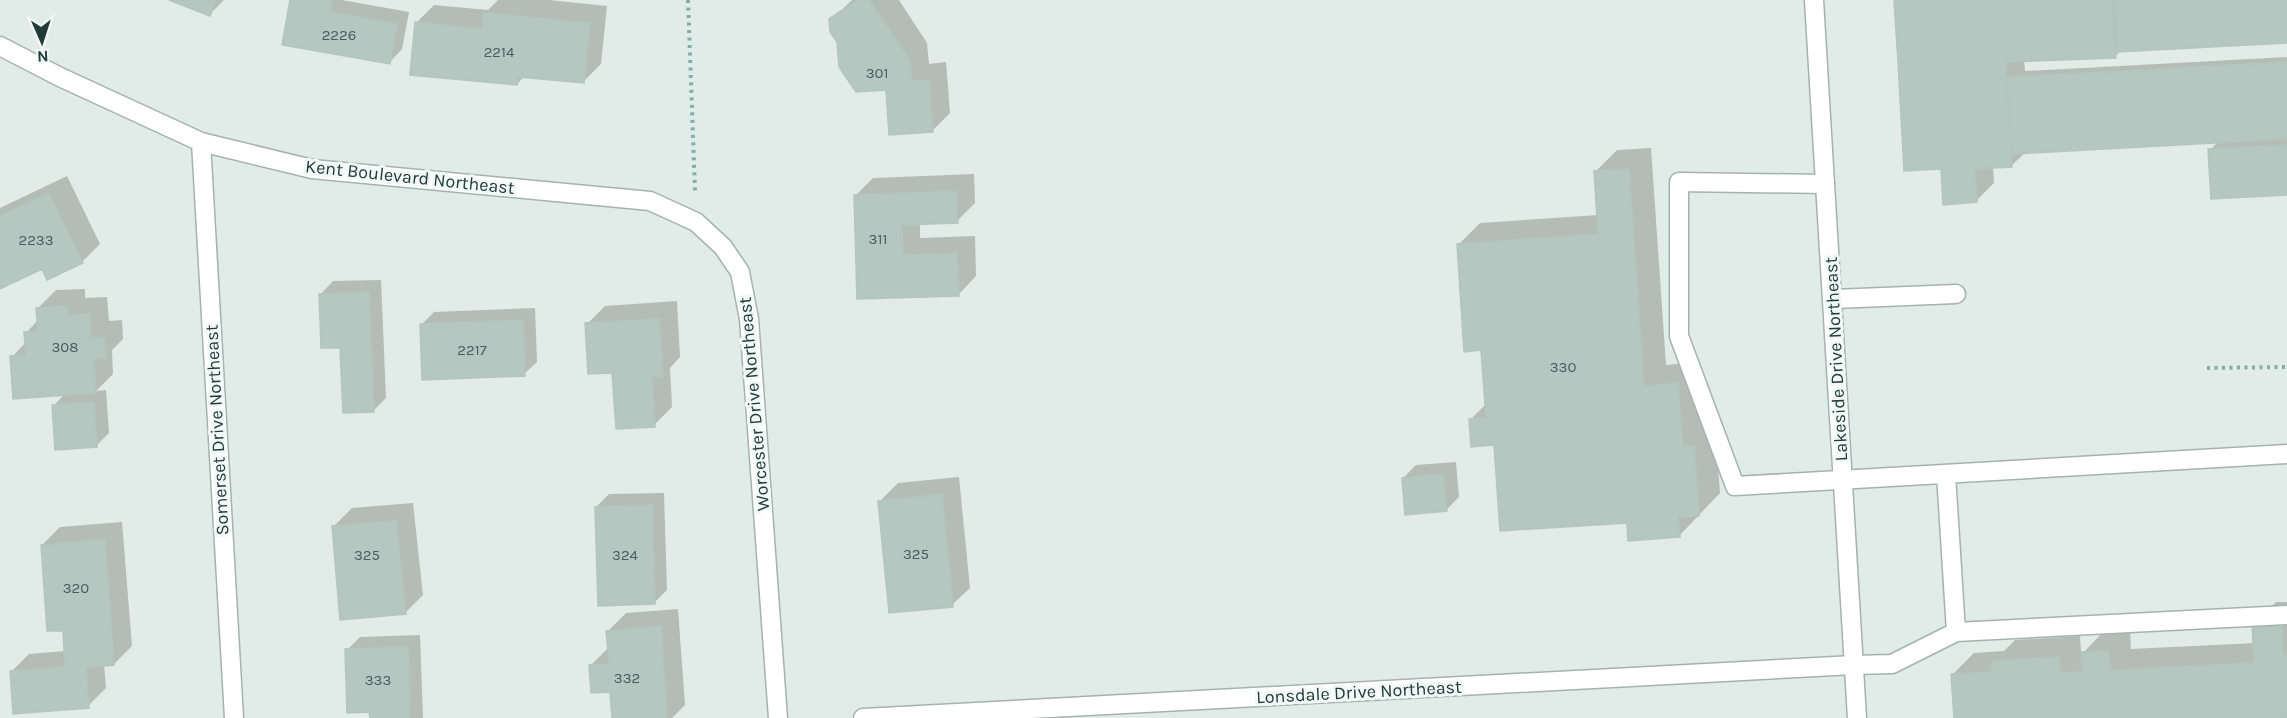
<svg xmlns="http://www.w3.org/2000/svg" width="2287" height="718" font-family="Karla,sans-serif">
<rect width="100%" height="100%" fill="#e1ebe7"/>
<path fill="#0003" d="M173,0H224L210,14Z
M291,0H342L409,12L402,49L390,62Z
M498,0H549L607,6L601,64L583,82L525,76L517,84L416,23L434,5L488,10Z
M852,0H899L927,43L929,64L946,62L950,113L932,131L839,42L831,20Z
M1895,0H2287V41L2121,51L2115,56L2024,60L2025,71L2287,57V194L2210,150L2219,141L2026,152L2011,166L1993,167L1994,183L1976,201L1942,168Z
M1651,148L1666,365L1700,362L1704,425H1715L1720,493L1679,536L1628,521L1496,444L1470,420L1486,404L1482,348L1458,245L1480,223L1598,215L1595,172L1617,150Z
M974,174L975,203L957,221L920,223V238L975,236L976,276L959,294L858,298L855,196L873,178Z
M67,176L100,244L82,262L42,267L0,288V208Z
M381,280L386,398L373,411L321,294L333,281Z
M85,289V298L107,297L109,321L122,320L123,339L112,350L113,374L96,391L106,390L109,433L96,446L54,405L66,393L12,357L26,342V333L39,319L38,308L56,290Z
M677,301L680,357L670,368L672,407L654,425L614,372L587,324L605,306Z
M535,308L537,362L524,374L421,325L434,312Z
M1456,462L1459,497L1446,510L1403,478L1416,465Z
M959,477L970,588L952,605L880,501L898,483Z
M664,493L667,590L654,603L596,507L609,494Z
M413,503L423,595L405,613L334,526L352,508Z
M122,522L132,646L114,664L104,665L106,688L88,706L11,672L29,654L66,651L64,629L42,545L60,527Z
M2276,602H2287V718H1955L1953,674L1974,653L2004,651L2015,640L2080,636L2081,652H2084L2104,631L2130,630L2131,649L2255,643L2254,624Z
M678,609L685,705L672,718H614L612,690L591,665L609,647L608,631L626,613Z
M420,635L423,718H371V710L347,650L360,637Z"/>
<path fill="#b6c6c1" stroke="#b3c5bf" stroke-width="1.5" d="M169,0H216L210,16Z
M290,0H332L330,12L397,24L390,64L282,45Z
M858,0H869L910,61L912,81L929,80L933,132L889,135L886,90L856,92L839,67L837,42L830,32L829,19Z
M1894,0H2112L2116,58L2006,62L2005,55L1898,61Z
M2114,0H2287V43L2117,52Z
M483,13L590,23L584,83L518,77L517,85L410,75L415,22L482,29Z
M2005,55L2012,167L1975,169L1977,202L1943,205L1941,169L1904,171L1898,61Z
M2287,62V139L2012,154L2007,77Z
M2287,145V195L2211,199L2208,149Z
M1629,169L1644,386L1678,383L1683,446H1694L1699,516L1678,517L1680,537L1628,541L1627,523L1500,531L1494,445L1471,447L1469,419L1486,418L1481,350L1464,352L1457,244L1598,234L1594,171Z
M956,191L958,223L902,225L903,255L957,253L959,296L857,299L854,195Z
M49,193L83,263L47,280L42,269L0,289V216Z
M369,292L374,412L343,413L340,348H321L319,294Z
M67,306L68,315L90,314L91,338L104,337L106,358L94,359L96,393L13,399L10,356L26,355L24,332L38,331L36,308Z
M659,319L663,377H652L655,427L616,429L612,373L588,374L585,323Z
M523,320L525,376L422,380L420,324Z
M94,402L97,447L55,450L52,405Z
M1443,474L1447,511L1405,515L1402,478Z
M942,494L953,607L889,613L878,501Z
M652,505L655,604L598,606L595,507Z
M396,521L406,614L340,620L332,526Z
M105,539L114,665L86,668L89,708L13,714L10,671L65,667L63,631H47L41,545Z
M2282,622L2283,655H2287V718H1954L1951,674L1992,672V661L2059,657L2060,673L2082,672L2081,652L2109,651L2110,670L2254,663L2252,623Z
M661,626L667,718H612L610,692L591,693L589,665L609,664L606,631Z
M408,647L410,718H370L369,712L347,713L345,649Z"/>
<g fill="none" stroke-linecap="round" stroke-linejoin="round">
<defs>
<path id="service" d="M1825,184L1679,182V336L1735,486L2287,454
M1834,299L1956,294
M1946,474L1956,632
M1854,665L1892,664L1956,632L2287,615"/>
<path id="minor" d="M0,46L60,77L201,142L312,169L650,201L696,222L723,247L740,272L749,319L778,718
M201,142L234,718
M863,718L1854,665"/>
<path id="tertiary" d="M1814,0L1857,718"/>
</defs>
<use href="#service" stroke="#a4b3af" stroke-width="21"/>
<use href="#minor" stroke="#a4b3af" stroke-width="21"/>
<use href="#tertiary" stroke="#a4b3af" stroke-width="21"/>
<path stroke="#81afa4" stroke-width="4" stroke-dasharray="3 4.5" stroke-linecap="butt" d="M688,0L695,191
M2207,368L2287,367"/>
<use href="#service" stroke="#fff" stroke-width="18"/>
<use href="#minor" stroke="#fff" stroke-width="18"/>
<use href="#tertiary" stroke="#fff" stroke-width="18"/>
</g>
<g text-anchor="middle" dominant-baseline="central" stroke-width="6" stroke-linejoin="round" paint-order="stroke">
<g font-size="15" fill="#465e5a">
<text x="339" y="35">2226</text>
<text x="499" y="52">2214</text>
<text x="877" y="73">301</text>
<text x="878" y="239">311</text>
<text x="36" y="240">2233</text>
<text x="65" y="347">308</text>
<text x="472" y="350">2217</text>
<text x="1563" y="367">330</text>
<text x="916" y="554">325</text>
<text x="367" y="555">325</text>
<text x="625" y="555">324</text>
<text x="76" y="588">320</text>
<text x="627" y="678">332</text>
<text x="378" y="680">333</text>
</g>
<g font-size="18" fill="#213c37" stroke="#f1f8f5">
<text transform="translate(410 177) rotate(6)">Kent Boulevard Northeast</text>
<text transform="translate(1836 359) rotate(-93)">Lakeside Drive Northeast</text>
<text transform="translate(754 404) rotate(-95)">Worcester Drive Northeast</text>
<text transform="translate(217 430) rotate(-93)">Somerset Drive Northeast</text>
<text transform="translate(1359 692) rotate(-3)">Lonsdale Drive Northeast</text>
</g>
</g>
<g transform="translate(42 42) rotate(177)" stroke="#f1f8f5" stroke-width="4.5" paint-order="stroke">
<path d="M0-4.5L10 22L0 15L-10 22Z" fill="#213c37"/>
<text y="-9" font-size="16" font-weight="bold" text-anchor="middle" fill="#213c37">N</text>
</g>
</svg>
